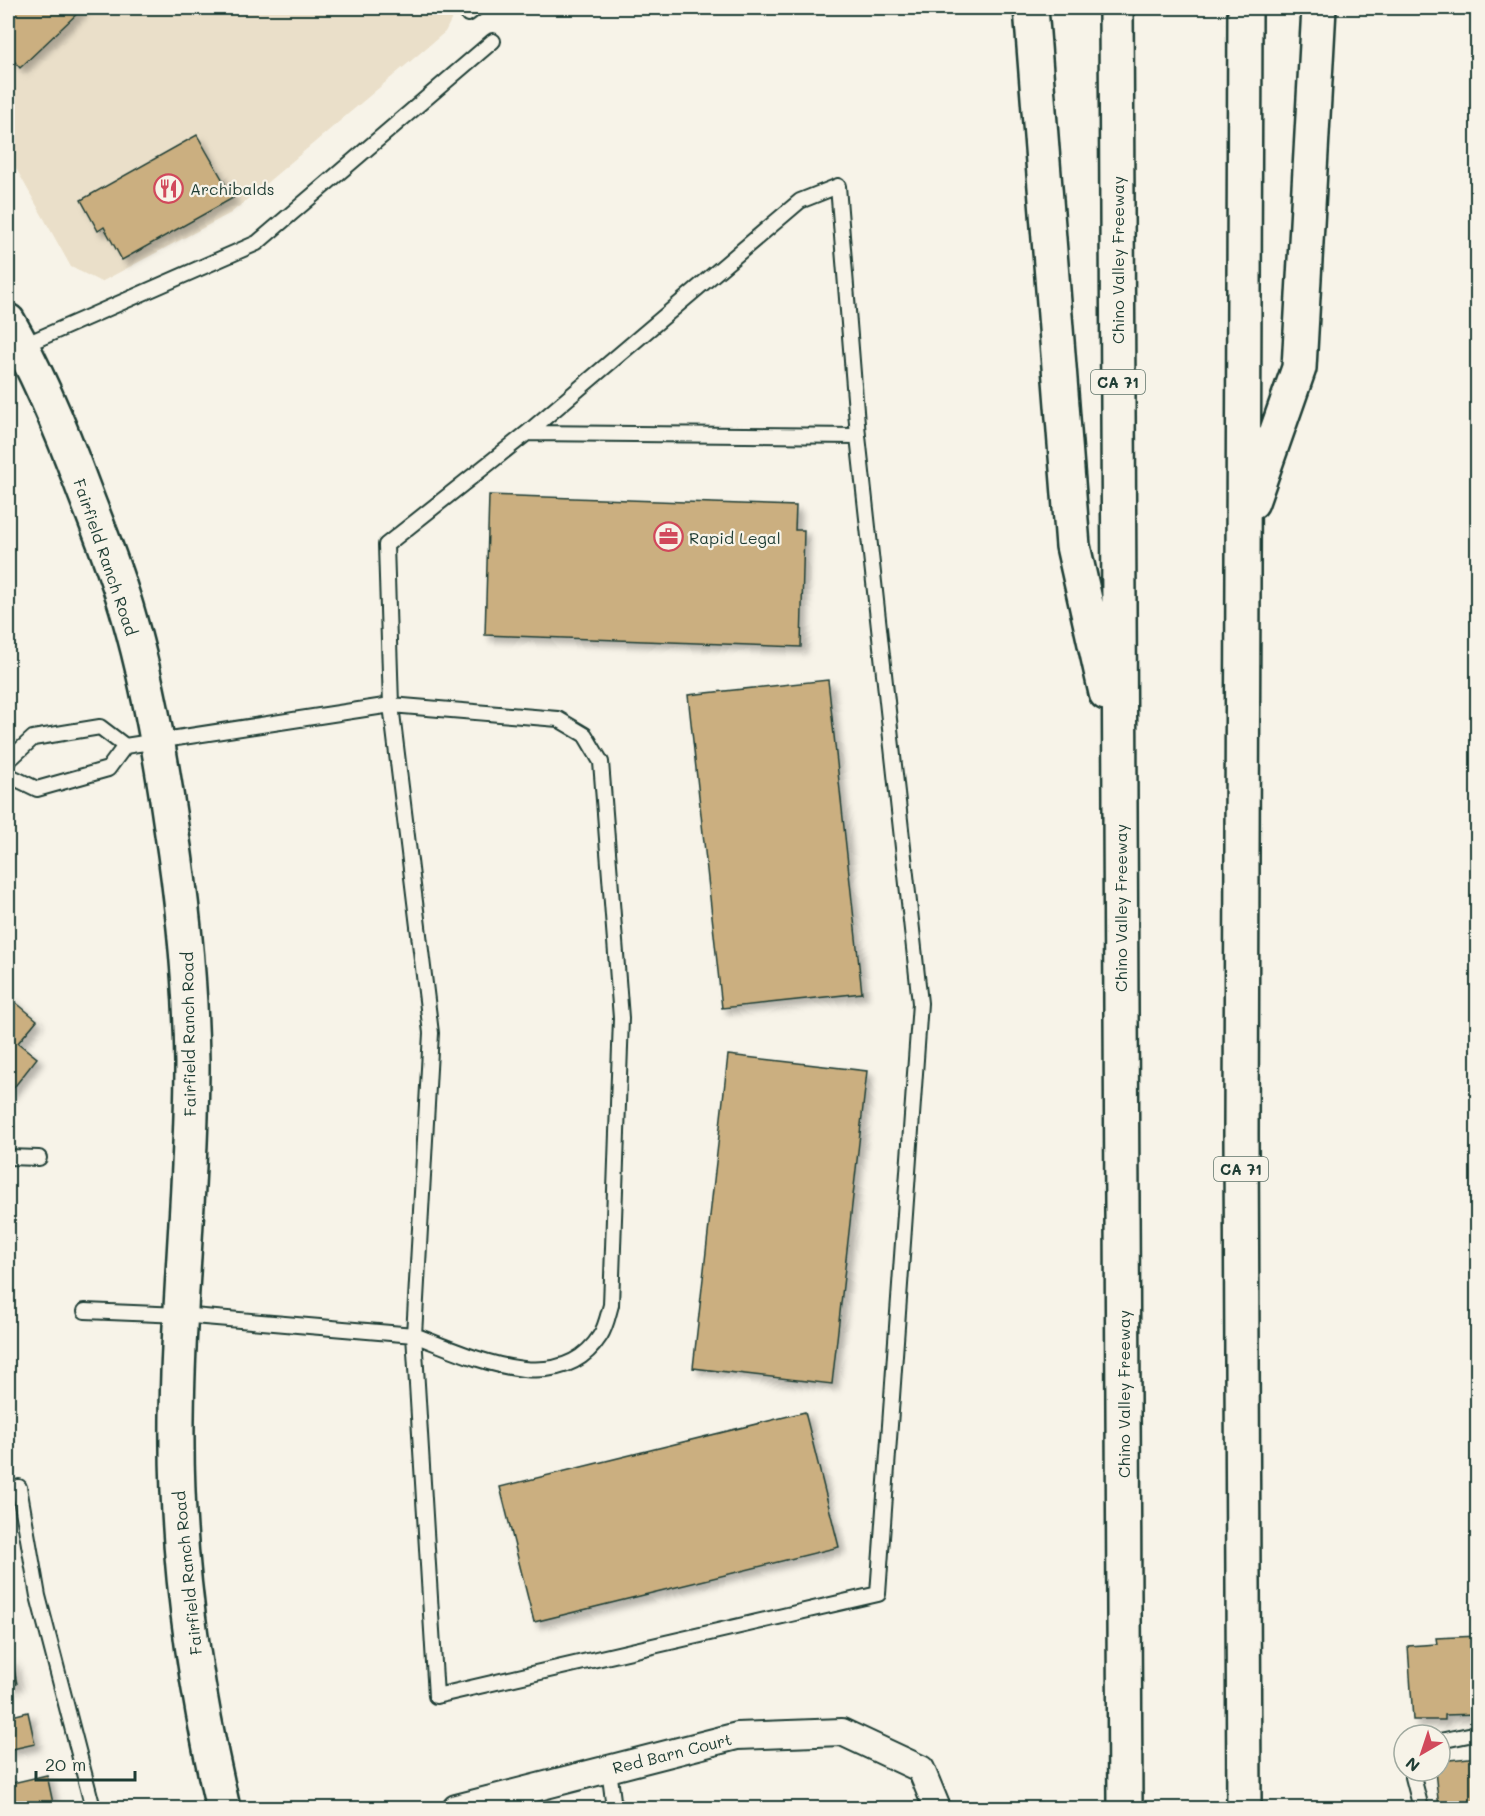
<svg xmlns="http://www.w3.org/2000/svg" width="1485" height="1816" font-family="Mali,sans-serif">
<defs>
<filter id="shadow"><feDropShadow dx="5.5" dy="5.5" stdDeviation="3" flood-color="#0004"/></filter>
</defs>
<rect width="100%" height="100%" fill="#f7f3e8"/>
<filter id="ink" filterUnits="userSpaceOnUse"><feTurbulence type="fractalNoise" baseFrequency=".0167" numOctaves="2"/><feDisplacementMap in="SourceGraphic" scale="12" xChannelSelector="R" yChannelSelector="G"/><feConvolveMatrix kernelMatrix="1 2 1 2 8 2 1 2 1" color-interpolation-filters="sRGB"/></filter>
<g filter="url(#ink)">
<path fill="#eadfc9" d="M8,8H457L445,32L231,213L101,282L71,267L8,154Z"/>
<path fill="#cbaf80" stroke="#1f3d34" stroke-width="1.5" filter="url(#shadow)" d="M8,8H80L82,9L20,68L8,54Z
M197,135L233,198L122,260L104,227L98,231L81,200Z
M489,495L796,506L795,530H804L801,647L485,635Z
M828,680L862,993L722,1008L688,695Z
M8,996L37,1020L18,1043L37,1058L8,1095Z
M728,1055L867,1071L832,1384L693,1368Z
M805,1412L839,1547L534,1622L500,1487Z
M1478,1636V1714L1445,1715V1720H1413L1408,1646L1437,1644L1436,1638Z
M12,1660L17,1684L8,1686V1661Z
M28,1712L35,1744L8,1750V1717Z
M1478,1757V1808H1439L1435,1771H1440V1761Z
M47,1775L54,1808H8V1784Z"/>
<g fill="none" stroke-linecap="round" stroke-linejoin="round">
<defs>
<path id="lane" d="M468,14L476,8
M22,346L257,243L493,41
M527,433L858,436
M391,705L558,719L585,735L601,762L621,1018L611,1305C608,1315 606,1327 600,1336C559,1401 468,1355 414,1335L431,1033Z
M8,761L33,738L100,727L125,746L108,769L37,789L8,775
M8,1157L39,1158
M85,1311L181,1315L414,1335L436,1696L878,1594L920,1003L858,436L838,186L800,201L527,433L386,545L391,705L125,746
M19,1487L38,1596L93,1808
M1440,1741L1478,1733
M609,1769L614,1808
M1415,1771L1413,1777L1421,1808"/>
<path id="street" d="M456,1808L737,1736L842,1732L921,1769L937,1808"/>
<path id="secondary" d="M8,321C38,373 62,431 83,488C99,530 117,573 129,617C149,686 161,756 171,827C183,905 191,984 192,1063C192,1206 172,1348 178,1491C182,1598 199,1705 223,1808"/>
<path id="highway" d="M1031,8L1073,546L1106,693
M1116,8L1125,1808
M1252,502L1299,368L1319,8
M1244,1808L1241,1134L1245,8"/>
</defs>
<use href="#lane" stroke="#1f3d34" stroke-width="18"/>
<use href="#street" stroke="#1f3d34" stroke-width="30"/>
<use href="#secondary" stroke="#1f3d34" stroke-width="38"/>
<use href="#highway" stroke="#1f3d34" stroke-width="38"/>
<use href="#lane" stroke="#f7f3e8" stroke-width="14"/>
<use href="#street" stroke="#f7f3e8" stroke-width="26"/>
<use href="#secondary" stroke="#f7f3e8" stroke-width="33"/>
<use href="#highway" stroke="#f7f3e8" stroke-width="33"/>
</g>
</g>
<defs>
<symbol id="restaurant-ring" viewBox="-11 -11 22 22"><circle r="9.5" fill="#f7f3e8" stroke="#d1495b" stroke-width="1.5"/><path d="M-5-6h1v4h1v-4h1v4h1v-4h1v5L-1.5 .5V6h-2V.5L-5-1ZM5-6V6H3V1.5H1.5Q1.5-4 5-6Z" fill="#d1495b"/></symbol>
<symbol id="office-ring" viewBox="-11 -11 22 22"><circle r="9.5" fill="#f7f3e8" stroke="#d1495b" stroke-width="1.5"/><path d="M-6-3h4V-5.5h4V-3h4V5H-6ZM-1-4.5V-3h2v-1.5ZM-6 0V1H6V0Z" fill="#d1495b"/></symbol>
</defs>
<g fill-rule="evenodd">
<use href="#restaurant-ring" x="152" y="172" width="33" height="33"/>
<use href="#office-ring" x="652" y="520" width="33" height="33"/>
</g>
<g text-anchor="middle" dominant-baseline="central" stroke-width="4.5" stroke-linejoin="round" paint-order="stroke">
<g fill="#f7f3e8" stroke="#60746a" stroke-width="1.5">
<rect x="1091" y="370" width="54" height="24" rx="4.5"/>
<rect x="1214" y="1157" width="54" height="24" rx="4.5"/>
</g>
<g font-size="15" font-weight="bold" fill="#1f3d34">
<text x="1118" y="382">CA 71</text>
<text x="1241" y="1169">CA 71</text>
</g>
<g font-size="16" fill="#1f3d34" stroke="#f7f3e8" text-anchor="start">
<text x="190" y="188">Archibalds</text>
<text x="689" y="537">Rapid Legal</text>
</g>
<g font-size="16" fill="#1f3d34" stroke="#f7f3e8">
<text transform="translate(1117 260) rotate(-90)">Chino Valley Freeway</text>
<text transform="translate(106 557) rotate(71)">Fairfield Ranch Road</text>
<text transform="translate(1120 908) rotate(-90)">Chino Valley Freeway</text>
<text transform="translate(188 1034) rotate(-91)">Fairfield Ranch Road</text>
<text transform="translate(1123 1394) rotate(-90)">Chino Valley Freeway</text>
<text transform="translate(187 1573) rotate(-96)">Fairfield Ranch Road</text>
<text transform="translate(672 1753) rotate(-14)">Red Barn Court</text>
</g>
</g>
<rect width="1485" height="1816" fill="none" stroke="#f7f3e8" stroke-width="30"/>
<rect x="15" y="15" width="1455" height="1786" fill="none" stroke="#1f3d34" stroke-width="2" filter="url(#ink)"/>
<g transform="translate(1422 1753) rotate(219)"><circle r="28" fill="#f7f3e8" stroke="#a1aaa0" stroke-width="1.5"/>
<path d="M0-4.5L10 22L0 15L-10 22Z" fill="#d1495b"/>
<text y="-9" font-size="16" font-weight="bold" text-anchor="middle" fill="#1f3d34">N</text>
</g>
<path d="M36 1771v9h99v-9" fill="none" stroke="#1f3d34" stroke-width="3"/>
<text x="45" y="1771" font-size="18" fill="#1f3d34" stroke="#f7f3e8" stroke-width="4.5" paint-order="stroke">20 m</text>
</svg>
